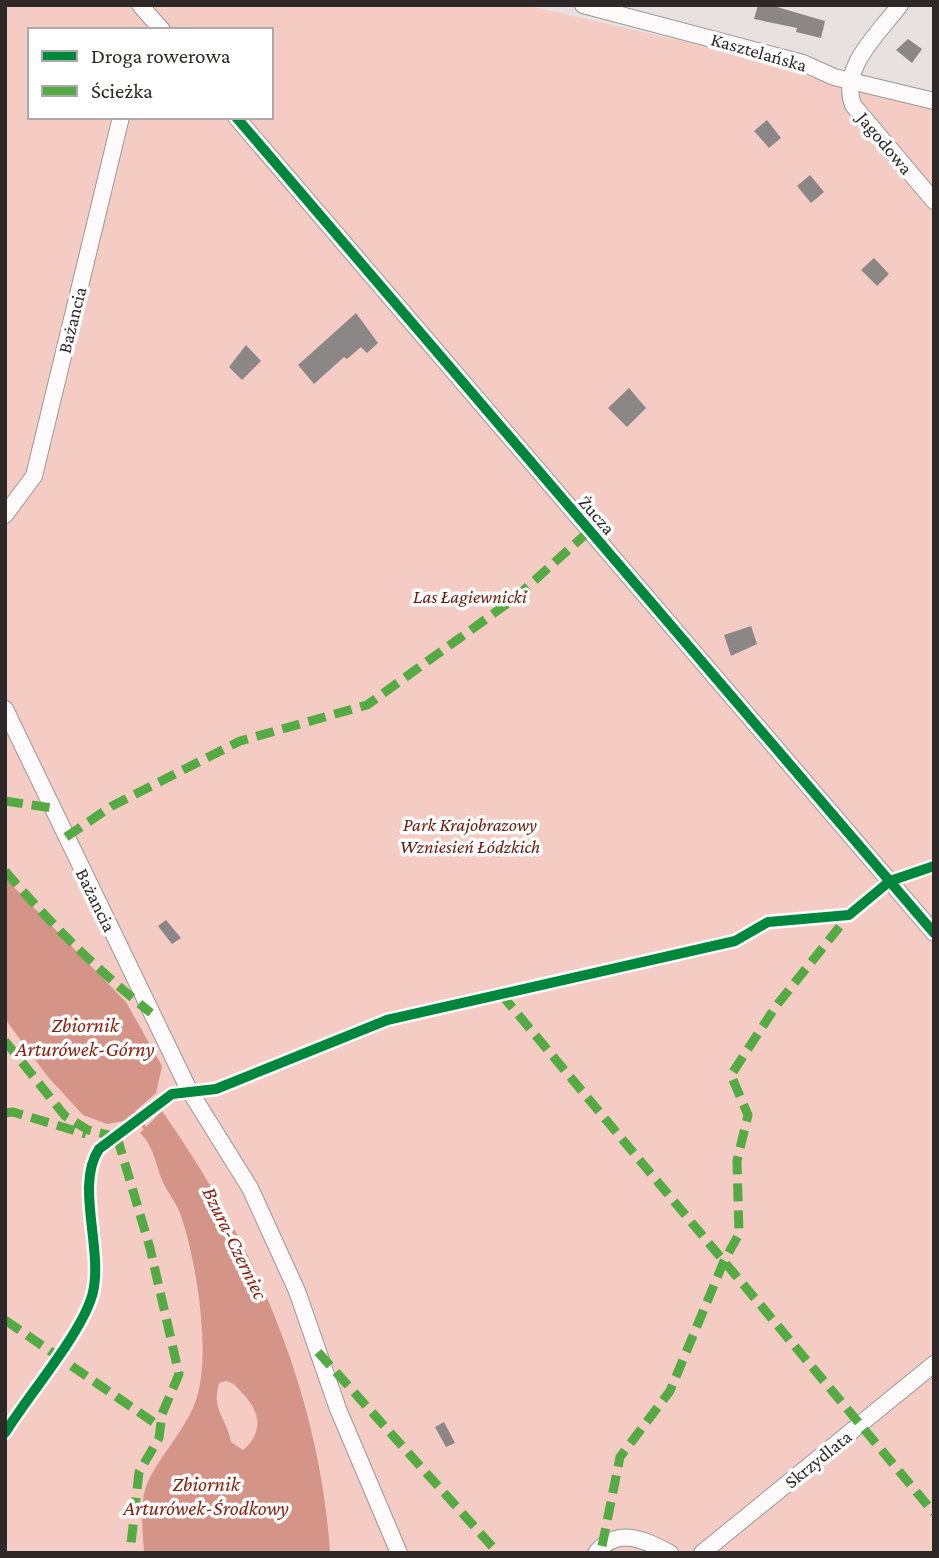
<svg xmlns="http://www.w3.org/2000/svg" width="939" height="1558" font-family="'Crimson Pro',serif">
<rect width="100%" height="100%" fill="#e8e1e0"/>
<path fill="#f4ccc3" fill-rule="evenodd" d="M5,5H525L800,68L807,76L934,106V1553H5ZM30,30H271V117H30Z"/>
<path fill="#d49588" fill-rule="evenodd" d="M5,878L126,1002L162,1066L156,1093L124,1121L107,1124L83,1115L48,1077L5,1019Z
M162,1111C253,1240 320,1394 330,1553H144C143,1531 139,1505 147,1484C160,1454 188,1428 197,1397C211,1352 196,1257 180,1213C176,1202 167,1192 162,1180C156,1165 153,1144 140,1133ZM226,1381C235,1383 238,1389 244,1395C261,1413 263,1433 243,1450L231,1442C227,1418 211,1411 219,1383Z"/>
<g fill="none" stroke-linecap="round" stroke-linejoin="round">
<path stroke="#d49588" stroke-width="3.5" d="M132,1109L147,1131"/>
</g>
<path fill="#8c8787" d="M758,5L777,7L825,21L821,38L796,32L797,28L754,19Z
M908,39L922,49L912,63L896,50Z
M767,120L781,138L769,148L754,131Z
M810,175L824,192L811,203L797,186Z
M874,258L889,274L877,286L861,270Z
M356,313L378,343L367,353L361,347L347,359L344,357L314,384L298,365Z
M246,345L261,361L242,380L229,367Z
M629,388L646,408L627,427L608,408Z
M751,626L757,644L731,656L724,635Z
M166,920L181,938L172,944L158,926Z
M444,1422L455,1443L446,1447L435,1427Z"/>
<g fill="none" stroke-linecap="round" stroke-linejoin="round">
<defs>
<path id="minor" d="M140,5L162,30
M583,5L803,63L834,77L934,101
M900,5C879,33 839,68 853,105L934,201
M236,117L934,933
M5,515L34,476L121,117
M5,709L189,1090L250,1188L297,1291L338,1409L399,1553
M596,1553C618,1526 645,1540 670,1553
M702,1553L934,1364"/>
</defs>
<use href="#minor" stroke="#9c9796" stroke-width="18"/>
<use href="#minor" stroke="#fcfafa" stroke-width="16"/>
<path stroke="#54ab44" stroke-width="9" stroke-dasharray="18 9" stroke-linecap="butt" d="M5,801L52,808
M66,837L112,806L240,741L367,705L515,598L588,532
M5,871C50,923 97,970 151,1013
M501,994L934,1513
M5,1041L65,1116L88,1130L117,1137
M5,1113L13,1112L86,1134
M117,1137L150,1248L179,1374L162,1414L159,1438L139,1472L130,1553
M5,1320L159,1426
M318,1352L498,1553
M602,1546L620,1457L670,1391L724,1261L739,1234L737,1161L748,1115L731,1075L776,1006L849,915"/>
<defs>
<path id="cycleway" d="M236,117L934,933
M5,1433C28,1395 84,1331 93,1292C103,1248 75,1185 99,1149L172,1094L216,1089L387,1020L735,941L768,922L849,915L890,881L934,866"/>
</defs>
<use href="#cycleway" stroke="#fff" stroke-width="15"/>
<use href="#cycleway" stroke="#00873e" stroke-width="10"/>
</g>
<g text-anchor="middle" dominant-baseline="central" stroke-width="7" stroke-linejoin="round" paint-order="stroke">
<g font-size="19" fill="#2e2928" stroke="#fff">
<text transform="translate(759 52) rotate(16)">Kasztelańska</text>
<text transform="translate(885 143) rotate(50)">Jagodowa</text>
<text transform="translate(72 320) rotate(-76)">Bażancia</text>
<text transform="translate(597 515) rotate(49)">Żucza</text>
<text transform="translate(96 900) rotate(64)">Bażancia</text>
<text transform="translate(818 1459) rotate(-39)">Skrzydlata</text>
</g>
<g font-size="19" font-style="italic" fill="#67190b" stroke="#fff">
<text x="470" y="596">Las Łagiewnicki</text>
<text x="470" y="824">Park Krajobrazowy<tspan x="470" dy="22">Wzniesień Łódzkich</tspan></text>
</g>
<g font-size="21" font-style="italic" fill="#89210f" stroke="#fff">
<text x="85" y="1025">Zbiornik<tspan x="85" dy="24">Arturówek-Górny</tspan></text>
<text transform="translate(235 1243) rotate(64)">Bzura-Czerniec</text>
<text x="206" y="1484">Zbiornik<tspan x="206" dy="24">Arturówek-Środkowy</tspan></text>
</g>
</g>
<rect width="939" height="1558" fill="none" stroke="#2e2928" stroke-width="14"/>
<rect x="28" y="28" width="245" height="91" fill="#ffffff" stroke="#aba9a9" stroke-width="2"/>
<rect x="42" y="51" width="35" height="10" fill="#00873e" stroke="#aba9a9" stroke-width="2"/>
<text x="91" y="63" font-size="21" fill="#2e2928">Droga rowerowa</text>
<rect x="42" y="86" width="35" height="10" fill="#54ab44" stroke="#aba9a9" stroke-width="2"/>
<text x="91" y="98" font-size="21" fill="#2e2928">Ścieżka</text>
</svg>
